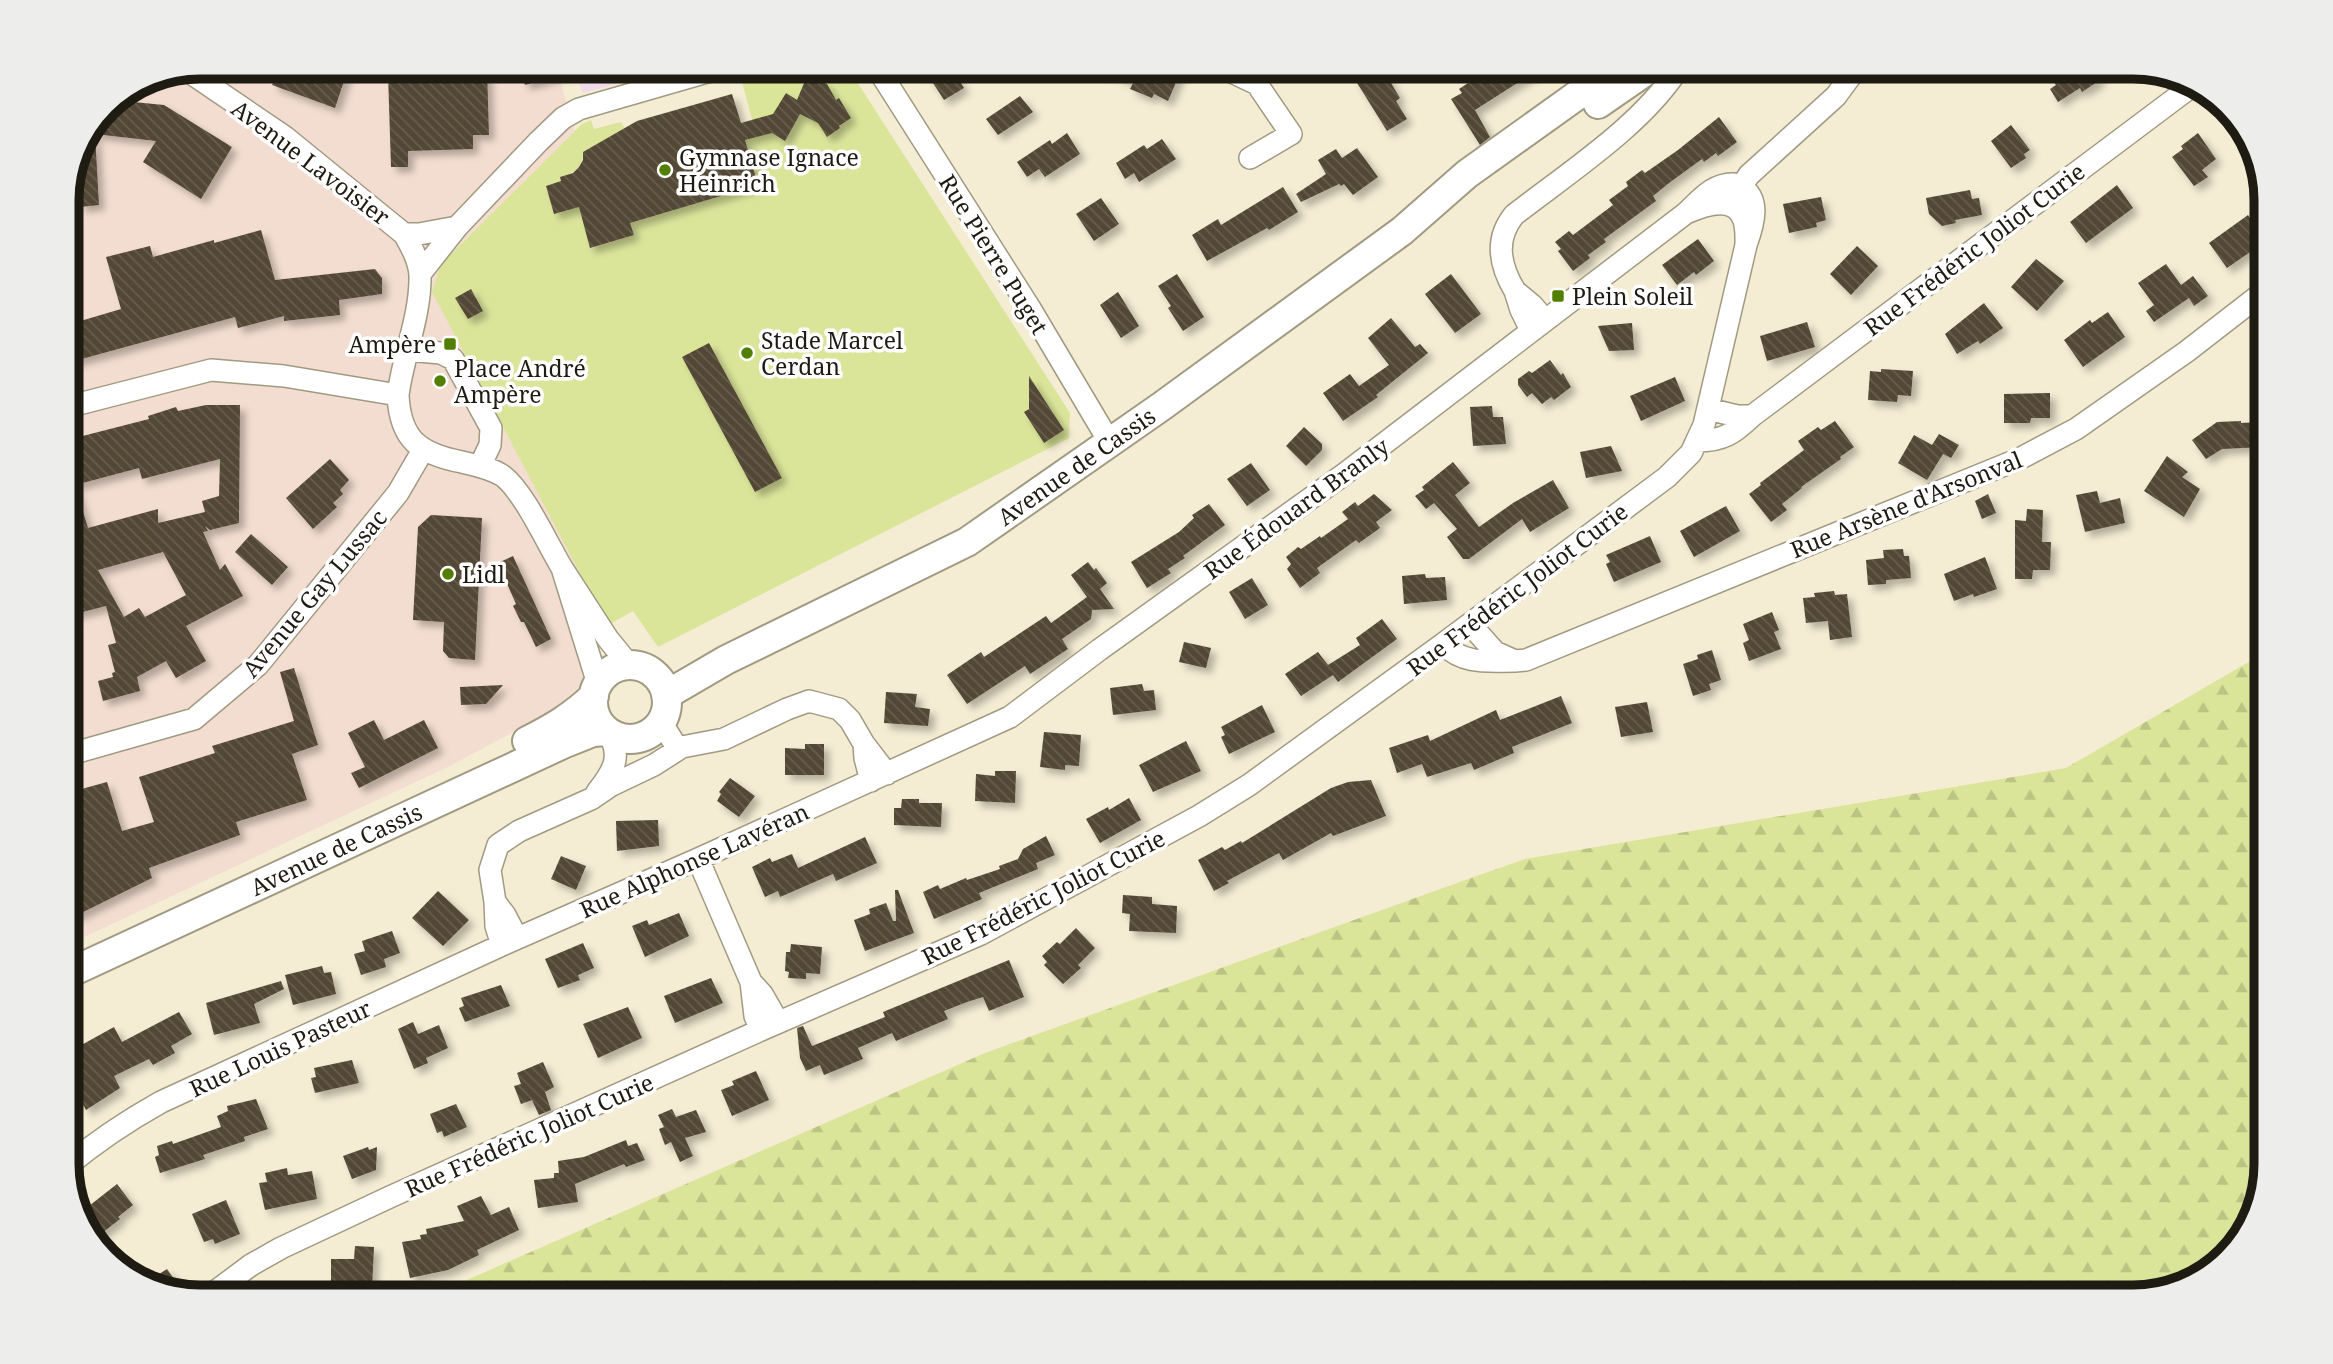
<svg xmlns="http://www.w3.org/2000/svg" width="2333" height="1364" font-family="'Noto Serif',serif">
<defs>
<pattern id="forest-firs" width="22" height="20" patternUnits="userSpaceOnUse" patternTransform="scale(1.75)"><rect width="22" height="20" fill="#dbe59a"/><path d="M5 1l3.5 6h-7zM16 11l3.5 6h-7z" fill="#bcc484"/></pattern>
<pattern id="building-back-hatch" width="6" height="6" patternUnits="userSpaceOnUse" patternTransform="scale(1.75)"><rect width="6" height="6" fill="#524734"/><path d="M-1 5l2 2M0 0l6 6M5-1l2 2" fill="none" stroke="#675e4e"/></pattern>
<filter id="shadow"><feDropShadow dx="5.5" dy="5.5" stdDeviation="3.5" flood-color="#0004"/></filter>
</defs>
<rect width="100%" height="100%" fill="#f4ecd3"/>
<path fill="#f3ddd0" d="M199,67H556L575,131L441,264L605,621L572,640L581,665L582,677L579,687L554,710L450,766L67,945V191L106,105L149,76Z"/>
<path fill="#f1dbe8" d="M556,67H669L664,71L583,93L573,71L558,75Z"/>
<path fill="url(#forest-firs)" d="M2266,652V1165L2249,1231L2200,1279L2134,1297H428L985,1053L1457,883L1525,859L2066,768Z"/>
<path fill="#dbe59a" d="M778,67H843L850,71L1070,413L1069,438L658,647L633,611L612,623L605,621L432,292L441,264L582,124L591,120L594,129L621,122L625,129L583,152C583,168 575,172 561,177V181L546,186L554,214L579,207L591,248L634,235L630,223L757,185L745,140L752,120L741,78Z"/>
<path fill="url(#building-back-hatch)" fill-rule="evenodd" filter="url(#shadow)" d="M279,66H349L335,108L272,85Z
M519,66H571L572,71L525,85Z
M922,66H950L964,88L944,100Z
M1095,66H1164L1180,73L1168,101L1154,94L1152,98L1130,89L1133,83Z
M1494,66H1544L1475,110L1490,137L1480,145L1451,99L1462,93L1459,89Z
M2076,66H2092L2100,80L2082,92L2080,88L2058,102L2050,89L2056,85L2051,78L2064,69L2067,72Z
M1371,68L1377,78L1385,73L1400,98L1396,101L1407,119L1387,131L1354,78Z
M487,69L489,135H473V149L408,151V167H391L388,73Z
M807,76L827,84L836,100L839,98L851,118L839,126L840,128L827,137L818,123L800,114L785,141L772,133L745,140L758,185L630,223L634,235L590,248L579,207L554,214L546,186L561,181L560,177L573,173L579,167L583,160V152L637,121L732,94L741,123L773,114L786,93L797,100Z
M1020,96L1033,112L998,135L986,119Z
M113,100L164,105L232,147L201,199L143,162L156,141L95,134L99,205L80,207L77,168L106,105Z
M1719,117L1737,142L1718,156L1716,153L1704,162L1702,159L1669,183L1653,196L1656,201L1604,239L1606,242L1588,255L1590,258L1573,271L1558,251L1561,249L1555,242L1569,231L1573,235L1613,205L1609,200L1628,186L1626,182L1642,170L1645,173L1678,150Z
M2011,125L2030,150L2024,154L2026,158L2011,168L1991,141Z
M1067,133L1080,154L1045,177L1039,169L1027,177L1017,162L1050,140L1052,144Z
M2198,133L2216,159L2202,170L2208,177L2194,186L2172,157L2183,149L2181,146Z
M1162,139L1176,159L1139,182L1134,173L1125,179L1116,163L1144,145L1147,149Z
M1357,148L1378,177L1353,195L1344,184L1341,186L1339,184L1301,202L1296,194L1326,174L1318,160L1336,149L1342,158Z
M2117,185L2133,208L2086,243L2070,222Z
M1283,187L1298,212L1269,230L1267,228L1207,261L1192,235L1218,219L1221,225Z
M1970,190L1972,199L1979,198L1982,215L1955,220L1956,223L1942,226L1929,214L1926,198Z
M1821,197L1826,220L1816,223L1817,227L1789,233L1783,204Z
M1101,198L1119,224L1094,241L1076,214Z
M2248,215L2266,241L2227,268L2209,243Z
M261,230L275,280L375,269L382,278V294L339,300L340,315L284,321V316L238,328L235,317L67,363V325L121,309L106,257L150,246L153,257L214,240V243Z
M1698,239L1714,261L1696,275L1694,272L1677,285L1662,265Z
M1857,246L1878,266L1851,295L1830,274Z
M2036,259L2064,281L2037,311L2011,287Z
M2166,264L2181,285L2193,276L2208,296L2194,306L2189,298L2154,322L2146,311L2154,305L2138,283Z
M1177,274L1204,317L1183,331L1168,308L1171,306L1158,286Z
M1451,274L1481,314L1455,333L1425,294Z
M471,289L483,311L468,319L455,298Z
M1118,292L1139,326L1121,338L1100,305Z
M1984,303L2003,328L1980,344L1978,341L1957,354L1945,334Z
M2108,312L2125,337L2083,367L2064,340L2090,320L2092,323Z
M1391,318L1415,347L1420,344L1428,353L1376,395L1378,397L1343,421L1323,393L1350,374L1359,386L1389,365L1368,338Z
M1807,322L1815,347L1767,361L1760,336Z
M1632,323L1634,350L1609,351L1598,326Z
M709,343L782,478L755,492L682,357Z
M1550,360L1561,375L1563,373L1571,387L1554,400L1551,397L1542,404L1532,393L1527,397L1518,385V379L1529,371L1532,373Z
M1881,369L1913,371L1911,396L1898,395L1897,402L1868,400L1870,371L1881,372Z
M1029,376L1064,430L1044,443L1024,412L1029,409Z
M1675,377L1685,401L1641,421L1630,396Z
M2050,393V418H2031L2030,423H2004V394Z
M206,405H240L239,523L210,530L205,526L208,531L203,532L220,570L225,564L243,596L186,626L206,661L176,678L166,661L137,677L140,691L103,701L98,681L113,677L112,673L115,672L108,645L116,643L106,606L67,616V593L73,591L68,578L78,575L67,541V440L149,419L148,416L176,407L178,411ZM220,459L219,496L202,501L205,512L158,523V509L88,528L75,485L139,468L142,479ZM163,552L186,595L145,617L139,608L124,617L98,570Z
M1492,406L1493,417H1503L1506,444L1473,446L1470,407Z
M1835,421L1854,447L1840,457L1841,459L1801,487L1802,488L1782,504L1787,510L1771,522L1749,494L1761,485L1760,483L1804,450L1798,441L1818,427L1821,430Z
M2241,421V423L2259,422L2263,447L2222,449L2206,459L2192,440L2217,422Z
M1304,427L1322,444V450L1306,466L1286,446Z
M1939,434L1959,445L1951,458L1943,454L1927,480L1898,463L1914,435L1932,445Z
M1611,446L1622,471L1586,478L1580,452Z
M2167,456L2188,472L2182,477L2200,489L2184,517L2144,491Z
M330,459L349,480L340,490L343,494L333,503L337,507L313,529L286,498Z
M1453,462L1470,483L1455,495L1479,527L1513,503L1553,480L1569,508L1530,532L1522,519L1469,559H1463L1447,537L1457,529L1434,503L1426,509L1415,496L1424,490L1422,487Z
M1251,463L1270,490L1247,506L1227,479Z
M2097,491L2100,503L2120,498L2125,523L2085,532L2076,495Z
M1374,494L1392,510L1376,522L1380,528L1359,543L1356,540L1317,568L1320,573L1300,588L1287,569L1291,564L1286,557L1298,547L1301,549L1320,536L1321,538L1348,519L1342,512L1355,502L1358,506Z
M1988,494L1996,513L1982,519L1975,501Z
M1209,504L1225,525L1183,556L1185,558L1168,569L1171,573L1147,588L1131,562L1179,532L1194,518L1192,515Z
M1726,506L1740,531L1694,557L1680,531Z
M2027,509L2043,510L2042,542H2051L2050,570H2033L2032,579H2015V520L2026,521Z
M431,515L482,518L475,660L449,658L443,651L444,622L413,620L418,527Z
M251,534L288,567L272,585L235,552Z
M1650,536L1661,562L1614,582L1606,564L1610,562L1606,555Z
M1903,549L1904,556H1909L1911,578L1886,580V584L1868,585L1866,560L1884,558L1883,550Z
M513,556L551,639L536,647L524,622H521L513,606L516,604L498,563Z
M1985,557L1997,589L1974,597L1973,594L1954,601L1944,574Z
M1088,562L1094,570L1096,568L1107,583L1100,589L1114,609L1092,610L1091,619L1062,639L1068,649L1030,674L1025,666L967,704L947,675L981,652L984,657L1046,616L1051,623L1087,597L1071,575Z
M1425,574L1426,578L1445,577L1447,600L1404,604L1402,576Z
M1252,578L1268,605L1245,619L1229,592Z
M1834,591L1835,595L1847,594L1852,637L1830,640L1828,621L1806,623L1803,598L1815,597L1814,593Z
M1772,612L1779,630L1774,632L1781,649L1749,661L1743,643L1749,640L1743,624Z
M1382,619L1397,639L1338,682L1333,675L1301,696L1285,674L1318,652L1328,665L1360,645L1356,638Z
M1184,642L1211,648L1206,668L1179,662Z
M1712,650L1721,680L1709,684L1711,690L1693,696L1683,664L1698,659L1697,655Z
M294,668L318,745L292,754L307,800L236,822L240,835L149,868L152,878L67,920V793L107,782L122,831L154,822L139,777L215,753L212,746L294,721L280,672Z
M1142,684L1144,691L1154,690L1156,710L1113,715L1110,688Z
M503,685L486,704L461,705L460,687Z
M886,692L917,694L915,707L930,709L928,726L884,723Z
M1561,696L1572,723L1512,747L1514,753L1474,770L1471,763L1427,777L1422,764L1397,773L1389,748L1428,735L1430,741L1496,710L1500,720Z
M1647,702L1653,732L1621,737L1615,707Z
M1262,705L1275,732L1229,754L1221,737L1225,735L1221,727Z
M374,720L384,740L424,720L438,748L359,788L351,773L365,767L348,733Z
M1044,732L1081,735L1079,766L1065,765V770L1040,767Z
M1186,741L1201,771L1153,792L1139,765Z
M805,744H824V775H785V748L805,749Z
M995,771H1016L1015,803L975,801L976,774L995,776Z
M730,778L755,796L739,817L717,801L721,794L719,792Z
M1371,780L1386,816L1333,836L1331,833L1283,860L1279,853L1227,881L1229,883L1214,891L1198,860L1222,847L1225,850L1241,841L1242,843L1331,788L1348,782Z
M1129,798L1141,820L1100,843L1086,819L1108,807L1109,810Z
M902,799H919V803H942L941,827L894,825V808H901Z
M658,820L659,846L617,851L616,821Z
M1046,836L1055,855L1036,863L1038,869L979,893L982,899L934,919L923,892L938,885L940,889L966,878L967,880L1000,869L999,866L1018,859L1023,849Z
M865,837L877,863L836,881L833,874L780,897L778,891L765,897L752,867L770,858L772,862L792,854L798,868Z
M561,856L586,866L576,890L551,879Z
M895,890H898L914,933L865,951L854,920L870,914L869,909L886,903L893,921H896Z
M438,891L469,920L443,946L412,918Z
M1123,895L1152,897V904L1177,906L1176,933L1129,931L1130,914L1122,913Z
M679,913L689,936L645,957L632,926L647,920L649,925Z
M1076,928L1095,948L1078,965L1081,968L1063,984L1044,965L1047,962L1042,956L1057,942L1060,944Z
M392,931L400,953L384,959L386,967L361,975L354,954L365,951L362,941Z
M583,943L594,968L578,975L580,980L558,988L545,959Z
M791,944L822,947L820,974L806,973V979L788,978L789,972L785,971L786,952H790Z
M1009,960L1024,997L989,1011L983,997L967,1002L944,1011L948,1019L896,1041L892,1033L858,1048L863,1059L824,1075L820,1065L806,1071L800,1058L797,1028L803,1026L812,1046L885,1017L883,1012Z
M322,966L324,973L331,972L336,994L293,1005L285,975Z
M711,978L723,1003L675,1023L664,996Z
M281,981L284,989L254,1004L260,1023L214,1035L206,1003Z
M501,985L510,1006L465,1022L459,1008L464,1006L461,998Z
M628,1007L642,1038L598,1058L583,1024Z
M179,1012L192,1034L171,1046L175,1053L153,1065L149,1059L114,1076L120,1088L86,1110L76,1091L80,1089L70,1072L73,1070L67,1060V1053L114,1027L122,1042Z
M413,1022L418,1034L439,1025L448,1048L426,1058L428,1063L414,1069L398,1029Z
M352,1060L359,1083L315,1093L311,1078L316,1077L314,1068Z
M543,1062L554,1087L545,1092L551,1110L539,1115L532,1100L521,1104L514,1086L521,1084L517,1073Z
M756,1071L769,1100L732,1116L721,1090L734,1085L732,1081Z
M256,1099L268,1129L244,1137L245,1141L203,1155L205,1159L160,1173L155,1157L159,1155L157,1146L172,1141L173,1144L221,1127L217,1116L228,1111L227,1106Z
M456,1104L467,1127L444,1137L442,1131L437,1133L430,1114Z
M672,1109L676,1117L696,1110L706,1132L685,1138L693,1156L680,1162L671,1142L665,1145L659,1129L664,1127L658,1115Z
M626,1140L628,1146L637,1143L645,1160L626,1167L624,1164L575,1184L578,1202L538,1208L534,1180L554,1178V1173H559L558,1161L584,1157Z
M368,1147L369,1150L377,1147L376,1170L352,1179L343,1156Z
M287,1168L288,1175L312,1171L317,1199L265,1210L259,1183L267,1182L265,1173Z
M117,1184L133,1205L118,1217L120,1219L97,1237L80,1213Z
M481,1196L491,1215L509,1207L519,1230L477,1250L479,1255L448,1270L410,1278L402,1242L421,1239L420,1235L427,1234L426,1229L464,1221L457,1206Z
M226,1200L240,1234L215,1244L213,1239L204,1242L192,1214Z
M355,1246L374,1247L372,1289H331V1259H354Z
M167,1269L184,1293L145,1283Z"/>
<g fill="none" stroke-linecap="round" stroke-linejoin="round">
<defs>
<path id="minor" d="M876,66L1031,310L1110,443
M1219,66L1257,84L1291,134L1250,158
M181,70L188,71L285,137L404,234C411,246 419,260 420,275C421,315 403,356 398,395
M1734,184C1763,194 1754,223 1746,245C1746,236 1747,225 1742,216C1732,195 1702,206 1686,213C1700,200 1713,183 1734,184Z
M1735,196L1749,175L1836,96L1858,66
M404,234H419L457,227L538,142L563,118L579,109L728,66
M420,274L457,227
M1515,291C1500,266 1494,240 1514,215C1568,173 1643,125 1680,66
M1531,330L1521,310L1515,291L1532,305L1545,320
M407,350L441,353L453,359L491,428L490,445L480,466
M67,407L211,370L284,376L398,395C400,440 420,454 462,462C475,465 491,468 503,476C524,492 547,543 562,568
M1752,416L2196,83
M1697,441C1724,441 1734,433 1752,416H1737L1708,409
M1443,644C1464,665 1488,661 1515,661L1495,652L1470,624
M1515,661L1526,660L2019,459L2076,429L2186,352L2266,290
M598,684L562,568L608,639L630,666
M663,720L666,730L678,749
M67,755L194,719L258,665L398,493L423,450
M871,781L865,758L864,744L887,774
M597,792C614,771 623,755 607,731
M698,859L751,982
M495,902L490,870L498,845L519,831L591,799L610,786L654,765L682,747L724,739L787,709L809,701L839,709L850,720L864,744
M502,945L496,926L495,902L505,915L517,938
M761,1030L755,1016L751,982L762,994L778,1022
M67,1166C97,1141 127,1121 161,1102L502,945L698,859L1010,717L1099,650L1343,475L1686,213
M208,1297L251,1265L281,1248L392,1196L761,1030L981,934L1199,816L1249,785L1443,644L1667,477L1691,453L1704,425L1746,245"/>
<path id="major" d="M1598,104L1653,66
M593 702a37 37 0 1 1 74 0a37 37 0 1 1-74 0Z
M666,695L726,660L967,542L1162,406L1402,231L1467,174L1618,66
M527,741C553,728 573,716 594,696
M67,974L563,744L593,732L607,731"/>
</defs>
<use href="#minor" stroke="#a19a83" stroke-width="24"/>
<use href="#major" stroke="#a19a83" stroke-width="32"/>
<use href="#minor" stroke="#fff" stroke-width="21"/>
<use href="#major" stroke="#fff" stroke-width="28"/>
</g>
<g fill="#527e04" stroke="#fff" stroke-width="2.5">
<circle cx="665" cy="170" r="7"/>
<rect x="1551" y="289" width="14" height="14" rx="3.5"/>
<rect x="443" y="337" width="14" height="14" rx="3.5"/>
<circle cx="747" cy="353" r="7"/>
<circle cx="440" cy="381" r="7"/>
<circle cx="448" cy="574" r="7"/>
</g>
<g text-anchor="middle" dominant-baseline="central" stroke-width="7" stroke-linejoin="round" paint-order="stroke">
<g font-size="23" fill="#1e1b12" stroke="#fff" text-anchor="start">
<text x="679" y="157">Gymnase Ignace<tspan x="679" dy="26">Heinrich</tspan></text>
<text x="1572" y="296">Plein Soleil</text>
<text x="761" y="340">Stade Marcel<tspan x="761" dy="26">Cerdan</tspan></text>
<text x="436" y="344" text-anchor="end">Ampère</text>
<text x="454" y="368">Place André<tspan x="454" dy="26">Ampère</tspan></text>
<text x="462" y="574">Lidl</text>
</g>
<g font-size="23" fill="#1e1b12" stroke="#fff">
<text transform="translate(311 162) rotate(37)">Avenue Lavoisier</text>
<text transform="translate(1974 249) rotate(-37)">Rue Frédéric Joliot Curie</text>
<text transform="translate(994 254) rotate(58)">Rue Pierre Puget</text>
<text transform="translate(1076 466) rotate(-35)">Avenue de Cassis</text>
<text transform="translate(1906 504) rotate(-22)">Rue Arsène d'Arsonval</text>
<text transform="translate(1296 508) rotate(-36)">Rue Édouard Branly</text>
<text transform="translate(1517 589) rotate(-37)">Rue Frédéric Joliot Curie</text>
<text transform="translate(314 593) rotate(-50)">Avenue Gay Lussac</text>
<text transform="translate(336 849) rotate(-25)">Avenue de Cassis</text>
<text transform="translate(694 860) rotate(-24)">Rue Alphonse Lavéran</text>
<text transform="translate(1043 897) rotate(-27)">Rue Frédéric Joliot Curie</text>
<text transform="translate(280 1048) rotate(-25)">Rue Louis Pasteur</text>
<text transform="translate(529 1135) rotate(-24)">Rue Frédéric Joliot Curie</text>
</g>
</g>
<path d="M0 0H2333V1364H0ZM200 79H2133A121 121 0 0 1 2254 200V1164A121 121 0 0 1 2133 1285H200A121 121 0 0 1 79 1164V200A121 121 0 0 1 200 79Z" fill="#ededec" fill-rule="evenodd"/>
<path fill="none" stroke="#1e1b12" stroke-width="9" d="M200 79H2133A121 121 0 0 1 2254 200V1164A121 121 0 0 1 2133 1285H200A121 121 0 0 1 79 1164V200A121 121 0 0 1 200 79Z"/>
</svg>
